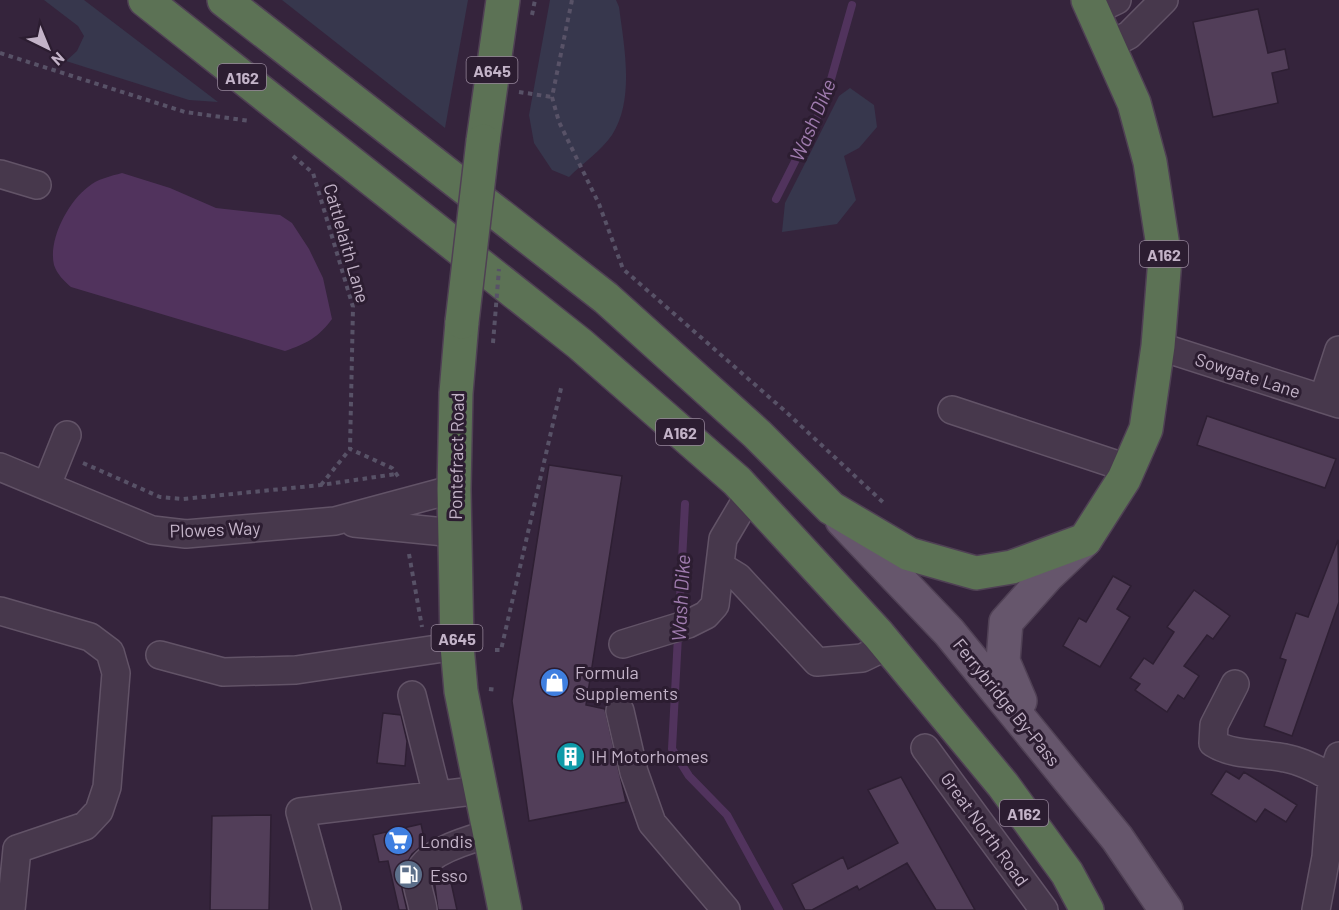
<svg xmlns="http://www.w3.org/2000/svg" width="1339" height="910" font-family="Barlow,sans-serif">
<rect width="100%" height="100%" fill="#35243c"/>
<path fill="#37374d" d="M44,0H84L218,102L189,100L66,61L77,51L84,36L78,26Z
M283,0H468L445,128L282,0Z
M550,0H616L619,7C624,46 635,99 612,135C602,150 582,164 569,177L552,170L534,143L529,115Z
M850,88L874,105L877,127L859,148L844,156L856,200L837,224L782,232L785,203L839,96Z"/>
<path fill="#51335d" d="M122,173L170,188L216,208L280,215L292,223L309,249L323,278L332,319C319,337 306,344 285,351L71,287C64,281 57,274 54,265C48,240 68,202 88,187C97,179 111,176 122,173Z"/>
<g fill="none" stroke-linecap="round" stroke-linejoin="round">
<path stroke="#51335d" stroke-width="8" d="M776,199L824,104L852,5
M685,504L672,749L689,776L727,815L779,910"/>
</g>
<path fill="#523e59" stroke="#2e1f33" stroke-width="1.5" d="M1258,9L1268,53L1285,49L1289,69L1272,73L1278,103L1213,117L1193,22Z
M1207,416L1336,459L1325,488L1197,445Z
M549,465L622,476L586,705L605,709L626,802L529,821L512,701Z
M1338,540L1339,602L1292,736L1264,726L1286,660L1280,658L1296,613L1308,617Z
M1113,576L1131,586L1117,609L1130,617L1100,667L1063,646L1079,618L1086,622Z
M1194,590L1230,616L1213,639L1207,635L1184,666L1199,676L1184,699L1178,695L1167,712L1135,690L1140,684L1130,678L1144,658L1153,664L1174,632L1167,627Z
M383,713L401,715L407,741L405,766L377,763Z
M1226,771L1239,779L1244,772L1297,805L1286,822L1265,809L1256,822L1211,794Z
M901,777L975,910H936L907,863L859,890L857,886L812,910H805L792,884L843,857L848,869L898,843L868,790Z
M271,815L269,910H210L212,816Z
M421,824L425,843L412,854L404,868L401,884L407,910H399L388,861L379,862L373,835Z
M449,873L457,910H438L434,878Z"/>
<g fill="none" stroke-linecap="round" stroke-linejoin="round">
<defs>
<path id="minor" d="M1094,11L1117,0
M1110,45L1129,35L1164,0
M0,174L37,185
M1158,346L1339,404
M1323,399L1339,350
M952,410L1130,469
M0,467L152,530L186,534L335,521L454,489
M47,485L67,435
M354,523L455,533
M720,566L738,577L817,662L862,658L887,646
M0,611L90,637L110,652L116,673L107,787L99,811L85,826L17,849
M623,644L688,624L706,615L715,605L723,539L749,495
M160,655L223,672L296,670L457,646
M1235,684L1214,725L1213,743C1233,756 1262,753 1285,758C1302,761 1317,769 1332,778
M412,695L437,795
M620,711L634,772L652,823L726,910
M925,748L1044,910
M11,910L17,849
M327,910L300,812L481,790
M423,910C422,901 418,891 417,882C417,853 468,840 489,834
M1316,910L1326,857L1332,778L1339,756"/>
<path id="major" d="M842,520L949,632L1117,838L1166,910
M1020,701L1003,661L1006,622L1047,576L1085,540"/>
<path id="highway" d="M145,0L580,344L737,481L878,634L1003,785L1067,873L1087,910
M224,0L606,298L757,434L831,508L909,554L976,573L1012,567L1085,540L1124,479L1146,429L1158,346L1165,259L1150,162L1134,103L1088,0
M483,141L503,0
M462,322L456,393L454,489L457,646L461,691L505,910"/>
</defs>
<use href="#minor" stroke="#625367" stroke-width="30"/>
<use href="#major" stroke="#504155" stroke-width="36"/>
<use href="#highway" stroke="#4f4054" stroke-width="36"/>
<path stroke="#585267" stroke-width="4" stroke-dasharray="4.5 4.5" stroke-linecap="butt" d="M572,0L552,97L559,122L599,204L623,269L785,411L886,505
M532,15L535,0
M0,53L185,112L250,121
M519,92L552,97
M293,156L313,173L353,307L350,449L392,468L400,479
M83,463L160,497L183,499L321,485L396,474
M321,485L350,449
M409,554L422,627
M495,650H501L562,384
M489,689L497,690"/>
<use href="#minor" stroke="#47384c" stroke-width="27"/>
<use href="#major" stroke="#66566c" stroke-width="33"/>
<use href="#highway" stroke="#5c7255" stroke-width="33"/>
<defs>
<path id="highway-bridge" d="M462,322L483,141"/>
</defs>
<use href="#highway-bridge" stroke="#4f4054" stroke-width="36" stroke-linecap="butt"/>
<path stroke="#585267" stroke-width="4" stroke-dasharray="4.5 4.5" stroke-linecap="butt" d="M493,343L499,269"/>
<use href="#highway-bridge" stroke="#5c7255" stroke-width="33"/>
</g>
<defs>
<symbol id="shop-disc" viewBox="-11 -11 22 22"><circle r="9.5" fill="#3f7fe0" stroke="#2c1d31"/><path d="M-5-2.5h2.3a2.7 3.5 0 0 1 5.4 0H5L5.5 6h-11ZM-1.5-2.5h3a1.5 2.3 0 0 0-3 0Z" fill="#fff"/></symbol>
<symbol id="building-disc" viewBox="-11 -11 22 22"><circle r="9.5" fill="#0f9aa8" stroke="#2c1d31"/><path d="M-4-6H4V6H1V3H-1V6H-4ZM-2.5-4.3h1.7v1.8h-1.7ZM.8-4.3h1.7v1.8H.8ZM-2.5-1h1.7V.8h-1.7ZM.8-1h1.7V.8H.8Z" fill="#fff"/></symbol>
<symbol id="supermarket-disc" viewBox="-11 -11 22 22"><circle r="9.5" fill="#3f7fe0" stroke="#2c1d31"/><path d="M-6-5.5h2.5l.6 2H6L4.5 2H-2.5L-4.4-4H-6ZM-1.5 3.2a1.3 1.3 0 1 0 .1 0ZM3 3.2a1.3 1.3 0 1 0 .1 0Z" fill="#fff"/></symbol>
<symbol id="fuel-disc" viewBox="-11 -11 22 22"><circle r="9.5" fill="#5c6f8a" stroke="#2c1d31"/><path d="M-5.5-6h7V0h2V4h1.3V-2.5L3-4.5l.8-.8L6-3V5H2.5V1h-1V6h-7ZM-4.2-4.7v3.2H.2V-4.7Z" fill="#fff"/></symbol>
</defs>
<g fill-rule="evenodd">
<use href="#shop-disc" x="538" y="666" width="33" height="33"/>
<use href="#building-disc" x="554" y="740" width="33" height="33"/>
<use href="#supermarket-disc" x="382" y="824" width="33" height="33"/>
<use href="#fuel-disc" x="392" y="858" width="33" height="33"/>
</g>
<g text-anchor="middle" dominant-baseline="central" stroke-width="6" stroke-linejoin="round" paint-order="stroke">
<g fill="#2c1d31" stroke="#96869b" stroke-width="1.5">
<rect x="466.5" y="57" width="51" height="26" rx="4.5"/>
<rect x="218" y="64" width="48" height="26" rx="4.5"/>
<rect x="1140" y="241" width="48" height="26" rx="4.5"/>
<rect x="656" y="419" width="48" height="26" rx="4.5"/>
<rect x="431.5" y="625" width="51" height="26" rx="4.5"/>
<rect x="1000" y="800" width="48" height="26" rx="4.5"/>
</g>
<g font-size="16" font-weight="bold" fill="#c3b3c8">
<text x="492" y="70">A645</text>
<text x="242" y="77">A162</text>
<text x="1164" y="254">A162</text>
<text x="680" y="432">A162</text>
<text x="457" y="638">A645</text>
<text x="1024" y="813">A162</text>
</g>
<g font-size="18" fill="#c3b3c8" stroke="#2c1d31">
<text transform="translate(347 243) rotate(74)">Cattlelaith Lane</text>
<text transform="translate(1248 375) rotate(18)">Sowgate Lane</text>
<text transform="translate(456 456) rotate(-89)">Pontefract Road</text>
<text transform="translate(215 529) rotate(-2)">Plowes Way</text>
<text transform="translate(1007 702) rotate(51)">Ferrybridge By-Pass</text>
<text transform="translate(985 829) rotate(54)">Great North Road</text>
</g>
<g font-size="18" fill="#c3b3c8" stroke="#2c1d31" text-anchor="start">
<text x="575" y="672">Formula<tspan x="575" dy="21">Supplements</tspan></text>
<text x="591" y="756">IH Motorhomes</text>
<text x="420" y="841">Londis</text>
<text x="430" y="875">Esso</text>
</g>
<g font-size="20" font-style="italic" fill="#a07caf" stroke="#2c1d31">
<text transform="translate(812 120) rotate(-67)">Wash Dike</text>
<text transform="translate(680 598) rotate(-87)">Wash Dike</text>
</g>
</g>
<g transform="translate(48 48) rotate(137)" stroke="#2c1d31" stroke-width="4.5" paint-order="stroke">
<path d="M0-4.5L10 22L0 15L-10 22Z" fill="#c3b3c8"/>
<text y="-9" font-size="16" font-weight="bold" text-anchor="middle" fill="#c3b3c8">N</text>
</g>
</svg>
